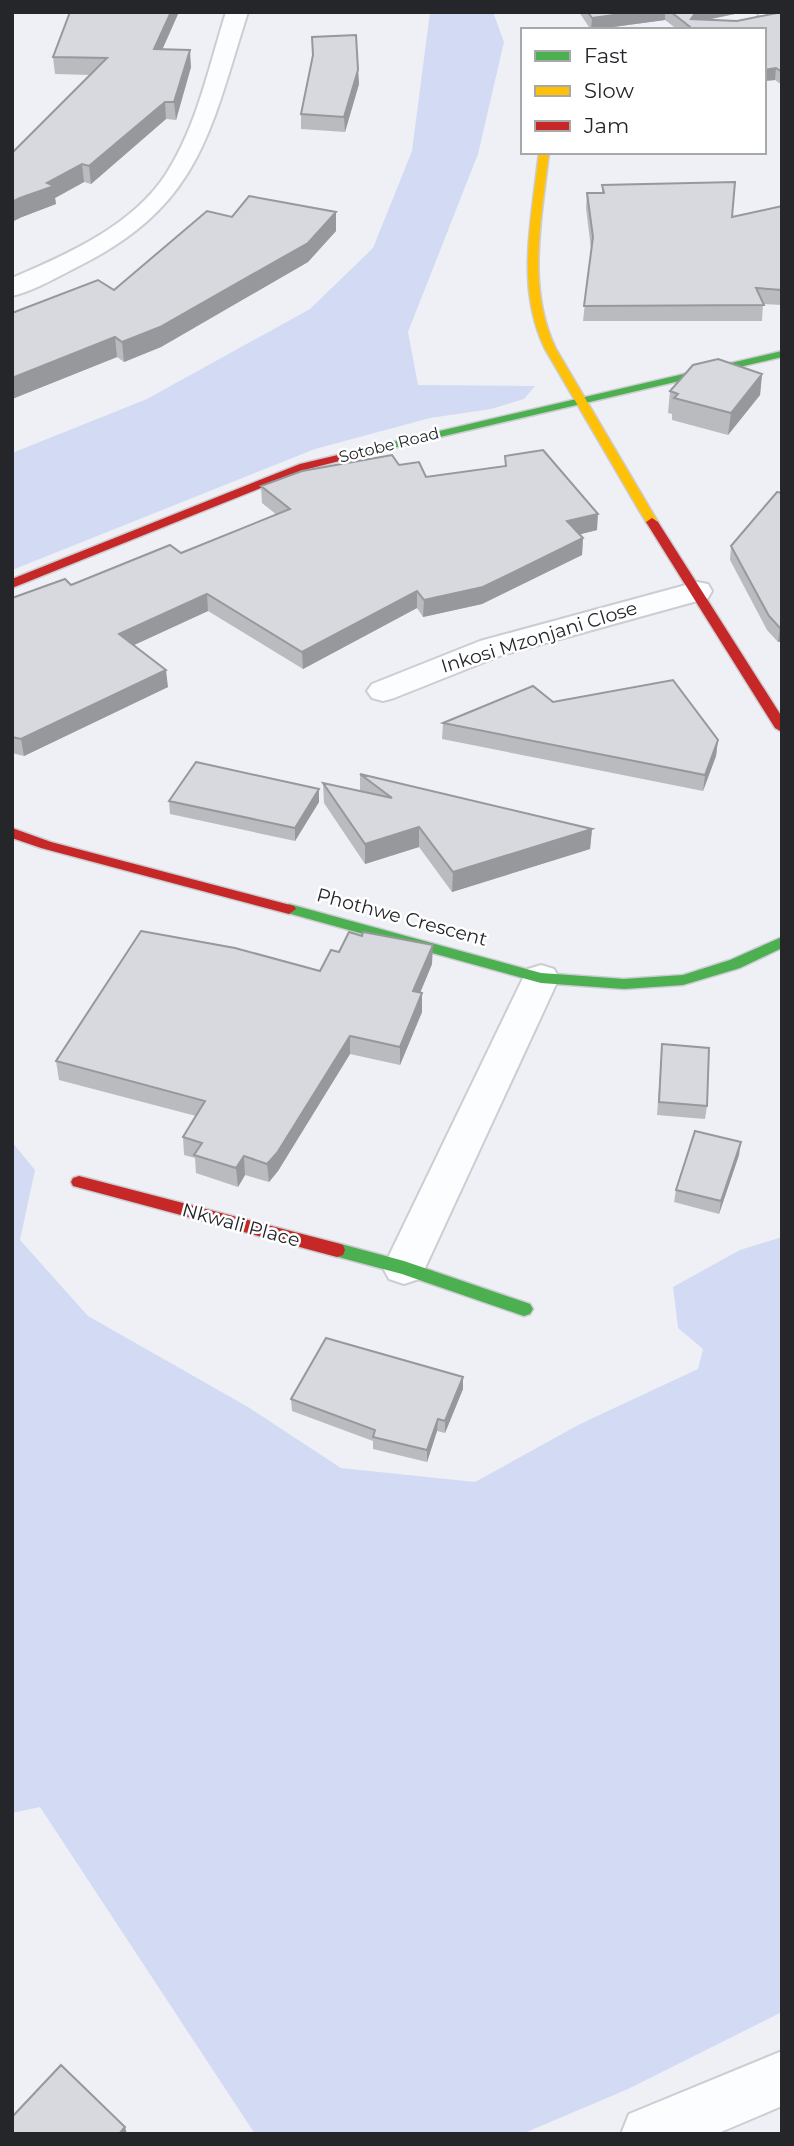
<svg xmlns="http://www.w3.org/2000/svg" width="794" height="2146" font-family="Montserrat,sans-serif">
<rect width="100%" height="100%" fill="#eef0f6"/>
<path fill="#d2dbf3" d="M430,12H493L504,42L478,154L408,332L418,385L535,386L524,399L491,409L430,418L315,449L12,570V453L147,399L310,309L373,248L412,151Z
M12,1142L35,1170L20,1240L88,1316L248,1407L341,1468L475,1482L580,1424L698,1369L703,1349L678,1328L673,1287L740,1250L782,1237V2012L628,2089L522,2134H255L40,1807L12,1813Z"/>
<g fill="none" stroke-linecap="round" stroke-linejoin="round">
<defs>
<path id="street" d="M226,12H248C210,131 201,204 81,265C59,276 36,290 12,296V278C68,254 132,226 166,174C197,126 209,66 226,12Z
M756,12H780L782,29L774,28Z
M697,582L708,584L712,591L708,598L502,655L394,698L383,701L372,698L367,691L372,684L480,641Z
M541,965L554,969L559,978L425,1268L419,1279L404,1284L389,1279L383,1268L523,978L528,969Z
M782,2051V2106L716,2134H621L629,2114Z"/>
<path id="fast" d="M782,351V357L363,455L357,452L363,449Z
M289,904L541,973L624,979L683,975L730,960L782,937V948L740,968L683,985L624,989L541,983L284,912L282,909Z
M337,1243L404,1261L530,1304L533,1309L530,1314L524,1316L402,1274L331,1255L329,1250L331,1245Z"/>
<path id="slow" d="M539,152H549C542,218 526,287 556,349L658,522L656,525H648L637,507L545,349C515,287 532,218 539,152Z"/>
<path id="jam" d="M363,449L367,450V454L308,469L12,588V579L300,464Z
M652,518L658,522L782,717V732L775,728L646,522Z
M12,828L51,842L294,906L296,909L289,914L41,848L12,838Z
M79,1176L337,1243L343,1245L345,1250L343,1255L337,1257L73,1186L71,1182L73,1178Z"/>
</defs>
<use href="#street" stroke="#cccdd2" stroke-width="4"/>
<use href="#fast" stroke="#cccdd2" stroke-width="3"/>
<use href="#slow" stroke="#cccdd2" stroke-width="3"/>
<use href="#jam" stroke="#cccdd2" stroke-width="3"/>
<use href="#street" fill="#fcfdfe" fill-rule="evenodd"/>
<use href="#fast" fill="#4caf50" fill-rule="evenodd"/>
<use href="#slow" fill="#ffc107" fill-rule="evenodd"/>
<use href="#jam" fill="#c62828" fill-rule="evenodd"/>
</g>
<path fill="#b9bbbf" d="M579,12H744L708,20L737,21L782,12V85L775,80L764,81V30H678L665,20L591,30Z
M163,49L191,67L176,120L166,119L91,184L84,182L55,198L56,204L22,217L90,75L55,74L53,57Z
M358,70L359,84L345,132L301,129V114Z
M602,185L732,217L782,206V305L763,304L762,321H583L591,249L586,208L587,193H602Z
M232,217L336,231L308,262L161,347L124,362L117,357L12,399V313L114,290Z
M762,374L760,395L728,435L672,420V414L668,413L670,391Z
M505,456L597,530L580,534L583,538L582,555L482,604L423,617L417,608L303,669L208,611L134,645L168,687L24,756L12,753V598L71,585L181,553L277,515L262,503L261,486L399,465L426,477L505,467Z
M782,493V641L778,642L767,630L730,560L731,546Z
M553,702L718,740L716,756L703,791L442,739L443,723Z
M360,774L592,829L590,849L452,892L419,847L365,864L324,803L323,783L360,791Z
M169,801L319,802L295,841L170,814Z
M339,952L432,964L420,993H422V1012L400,1065L350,1054L278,1171L269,1182L245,1175L238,1187L196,1173L195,1158L184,1155L183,1137L196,1116L59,1080L56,1061L320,971Z
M662,1044L707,1106L705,1119L657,1115Z
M739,1155L719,1214L674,1202L676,1190Z
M463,1389L445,1433L437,1431L427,1462L373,1449V1441L292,1411L291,1399Z"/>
<path fill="#96989b" d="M171,12H179L155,66L154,49Z
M636,12H665V20L591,30L592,18Z
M696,12H744L695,22L691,19Z
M190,50L191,67L176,120L174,102Z
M776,68L775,80L764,81V70Z
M358,70L359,84L345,132L344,117Z
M165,102L166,119L91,184L89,166Z
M82,164L84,182L55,198L56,204L22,217L12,222V202Z
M336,212V231L308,262L161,347L124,362L122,342Z
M115,337L117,357L12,399V378Z
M762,374L760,395L728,435L731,413Z
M598,514L597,530L566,538L567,521Z
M583,538L582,555L482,604L423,617L424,600Z
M417,591V608L303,669L302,652Z
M207,594L208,611L121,651L119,634Z
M780,628H782V641L778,642Z
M166,670L168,687L24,756L21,739Z
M718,740L716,756L703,791L705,775Z
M319,789V802L295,841V828Z
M419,827V847L365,864V844Z
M592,829L590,849L452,892L453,872Z
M433,945L432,964L413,1010V991Z
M422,993V1012L400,1065V1047Z
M350,1036V1054L278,1171L269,1182L267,1164Z
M741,1142L739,1155L719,1214L721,1201Z
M244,1156L245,1175L238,1187L236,1168Z
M463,1377V1389L445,1433V1421Z
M438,1419L437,1431L427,1462V1450Z
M125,2127L127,2134H119Z"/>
<path fill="#d7d9de" stroke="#96989b" stroke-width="2" d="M70,12H171L154,49L190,50L174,102H165L89,166L82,164L47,183L54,186L20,198L12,202V153L107,58L53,57Z
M588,12H636L592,18Z
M671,12H696L691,19L737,21L782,12V72L776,68L764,70V30H694Z
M356,35L358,70L344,117L301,114L313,55L312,37Z
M735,182L732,217L782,206V290L756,288L764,305L584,306L593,237L587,193H604L602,185Z
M249,196L336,212L308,243L160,327L122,342L115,337L12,378V313L98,280L114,290L207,211L232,217Z
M718,359L762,374L731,413L674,398L678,394L670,391L693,365Z
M543,450L598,514L567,521L583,538L483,587L424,600L417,591L302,652L207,594L119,634L166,670L21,739L12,737V598L65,579L71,585L170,545L181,553L290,509L261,486L302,471L392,455L399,465L419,462L426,477L506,466L505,456Z
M777,492L782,493V628H780L769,616L731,546Z
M673,680L718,740L705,775L443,723L533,686L553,702Z
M196,762L319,789L295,828L169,801Z
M360,774L592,829L453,872L419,827L365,844L323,783L392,798Z
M141,931L235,948L320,971L331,950L339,952L349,932L362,936L363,932L433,945L413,991L422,993L400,1047L350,1036L277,1153L267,1164L244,1156L236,1168L194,1155L202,1143L183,1137L205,1101L56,1061Z
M662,1044L709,1048L707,1106L659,1102Z
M695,1131L741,1142L721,1201L676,1190Z
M326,1338L463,1377L445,1421L438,1419L427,1450L373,1437L375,1430L291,1399Z
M61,2065L125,2127L119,2134H12V2117Z"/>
<g text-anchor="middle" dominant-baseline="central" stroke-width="5" stroke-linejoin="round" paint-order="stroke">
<g font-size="16" fill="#24262a" stroke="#fff">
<text transform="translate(389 445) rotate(-14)">Sotobe Road</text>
</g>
<g font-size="19" fill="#24262a" stroke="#fff">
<text transform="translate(539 637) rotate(-17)">Inkosi Mzonjani Close</text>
<text transform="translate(402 917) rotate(15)">Phothwe Crescent</text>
<text transform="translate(241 1225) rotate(15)">Nkwali Place</text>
</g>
</g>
<rect width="794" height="2146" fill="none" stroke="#24262a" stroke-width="28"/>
<rect x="521" y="28" width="245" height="126" fill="#ffffff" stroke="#a7a8aa" stroke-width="2"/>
<rect x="535" y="51" width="35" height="10" fill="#4caf50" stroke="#a7a8aa" stroke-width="2"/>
<text x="584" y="63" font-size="21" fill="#24262a">Fast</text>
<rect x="535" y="86" width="35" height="10" fill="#ffc107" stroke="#a7a8aa" stroke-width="2"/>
<text x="584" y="98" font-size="21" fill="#24262a">Slow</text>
<rect x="535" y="121" width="35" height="10" fill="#c62828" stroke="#a7a8aa" stroke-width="2"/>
<text x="584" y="133" font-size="21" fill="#24262a">Jam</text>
</svg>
